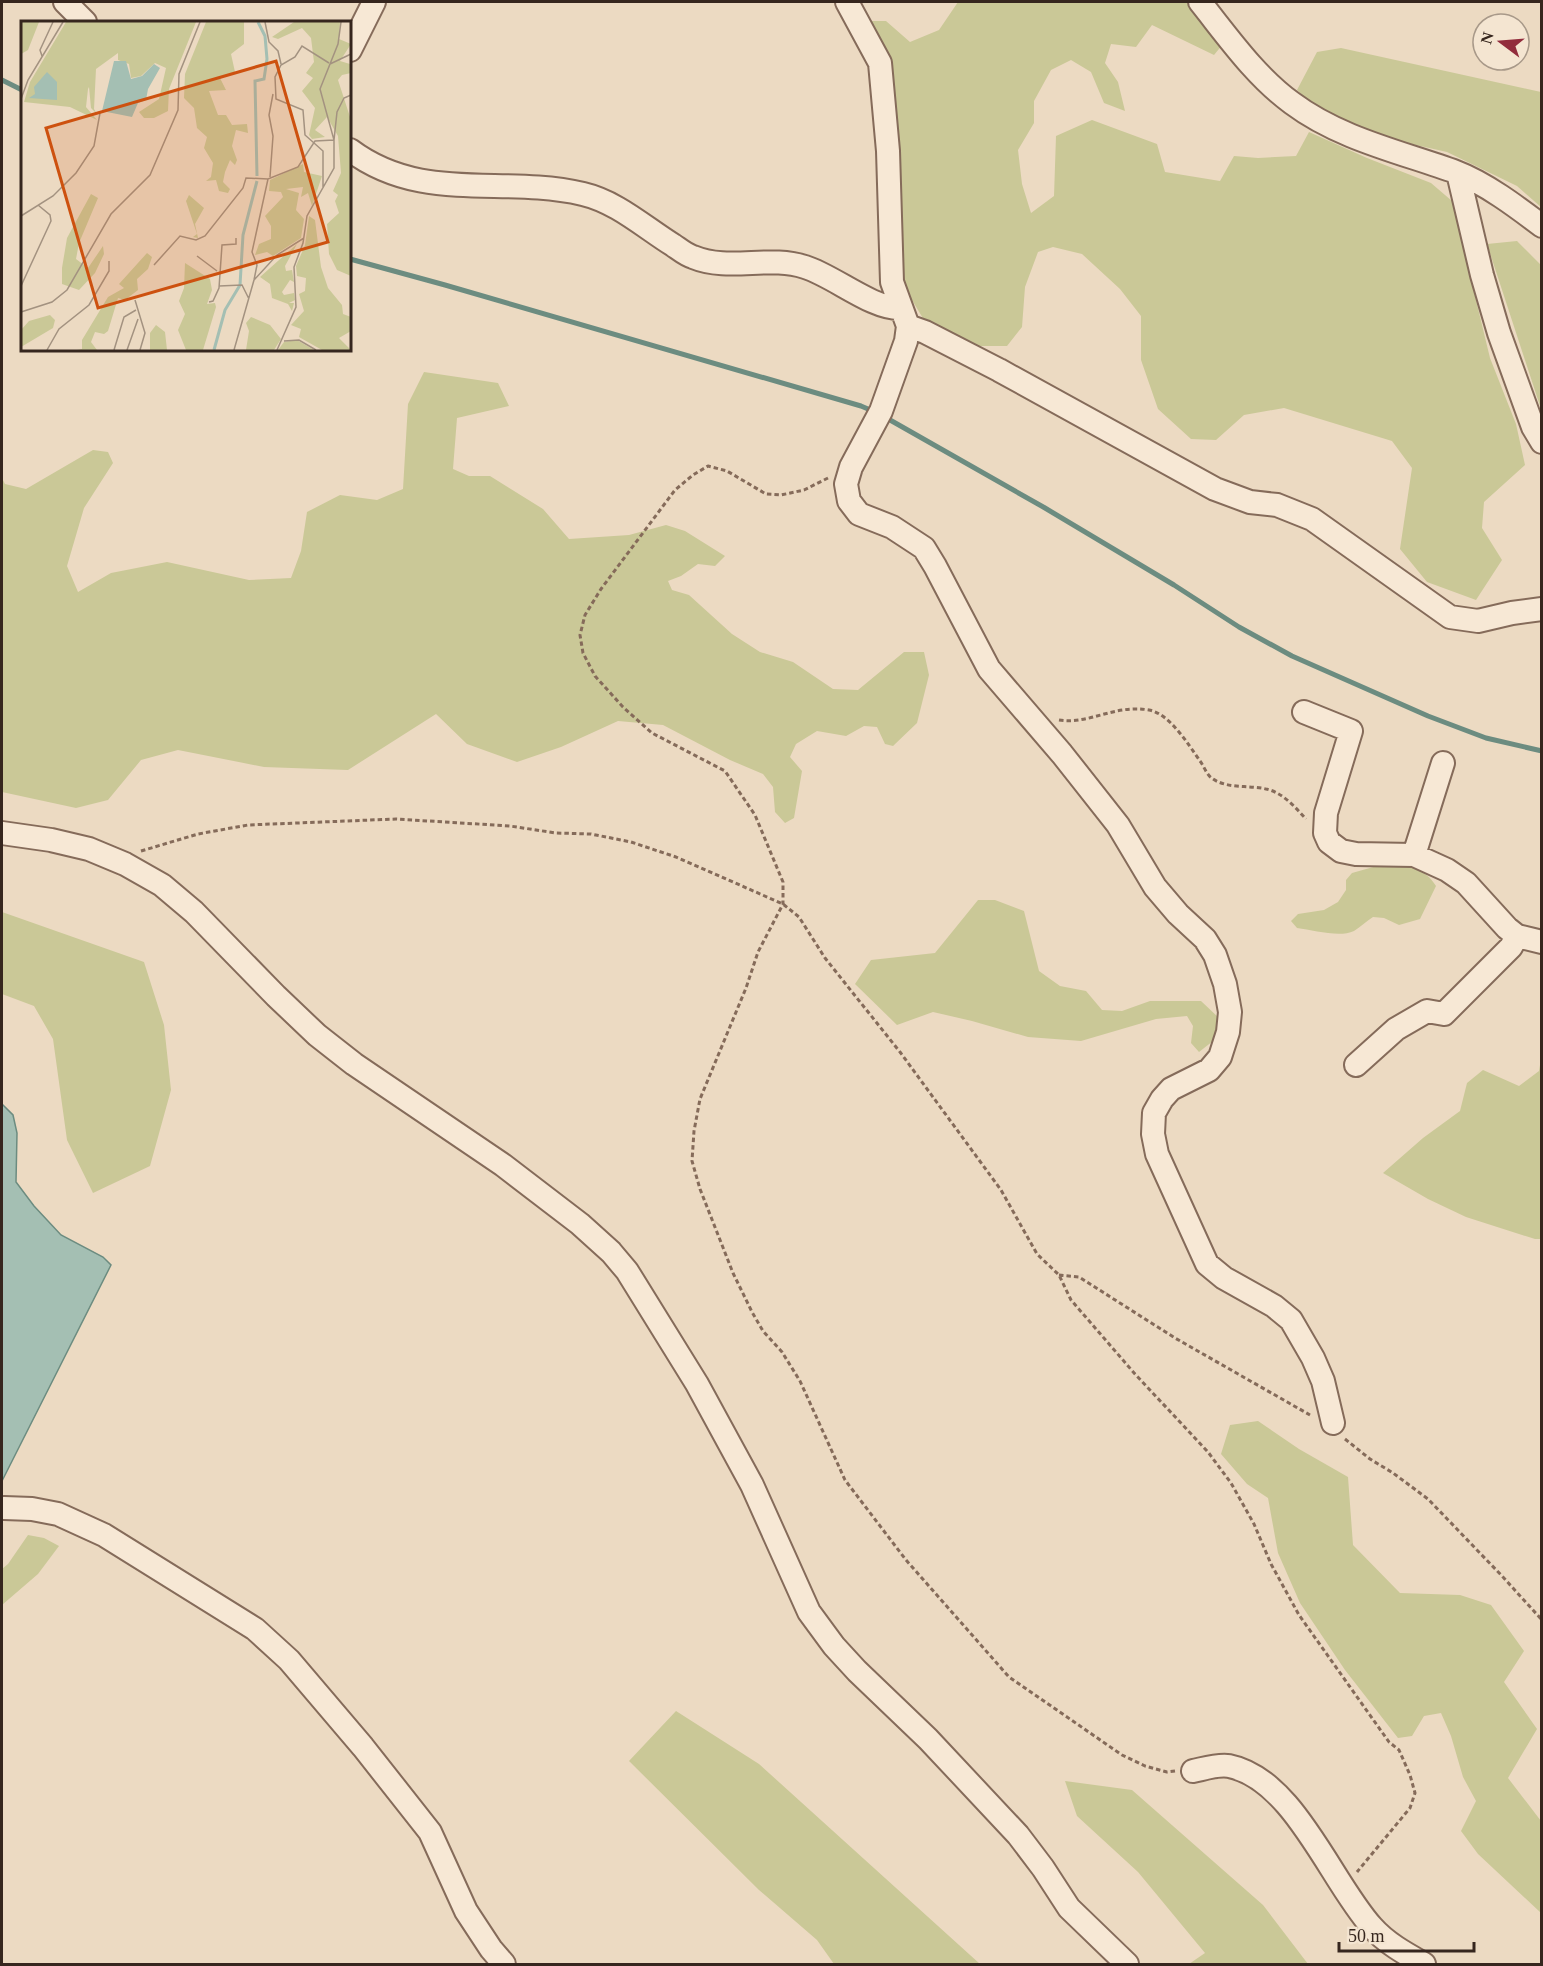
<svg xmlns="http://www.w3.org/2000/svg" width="1543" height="1966" font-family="'Times New Roman',serif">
<rect width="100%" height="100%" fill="#ecdac2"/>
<path fill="#cac897" d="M958,2H1192L1223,44L1214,55L1152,25L1136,47L1111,44L1105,63L1118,82L1125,111L1104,103L1091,72L1071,60L1051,70L1034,101V123L1018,150L1022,184L1031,213L1054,196L1056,136L1092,120L1157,144L1165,172L1220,181L1234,156L1258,158L1296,156L1309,132L1367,158L1431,183L1452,201L1490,358L1516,424L1525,465L1484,502L1482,528L1502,560L1476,600L1427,582L1400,549L1412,468L1392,441L1284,408L1244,415L1216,440L1191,439L1158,409L1141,360V316L1120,289L1082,254L1053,247L1038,252L1025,287L1022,327L1007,346H978L924,320L903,285L901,181L895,111L867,21H886L910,42L939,30Z
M1341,48L1541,92V207L1517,186L1447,152L1376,136L1317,109L1297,90L1317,52Z
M1517,241L1541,265V409L1487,244Z
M424,372L498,383L509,406L457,418L453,469L469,476H490L543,509L569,539L629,535L666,525L685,531L725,556L715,566L698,564L681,576L668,581L672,590L689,595L732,634L760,652L793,662L833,689L858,690L904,652H924L929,675L917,723L893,746L885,744L877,727L864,726L846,736L817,731L796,744L790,757L802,771L794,818L785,823L775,812L773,787L763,774L730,760L663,725L618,721L561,747L517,762L467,744L436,714L348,770L264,767L178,750L141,760L108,800L76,808L2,792V478L5,484L26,489L93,450L108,452L113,463L84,508L67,566L78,592L111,573L167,562L249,580L291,578L301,551L307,512L340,495L377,500L403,489L408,404Z
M1384,864C1405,865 1425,867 1436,886L1420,919L1399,925L1384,918L1373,917C1367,921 1360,927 1354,931C1339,938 1314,930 1297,928L1291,921L1298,914L1324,910L1338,902L1346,890V880L1352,873Z
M978,900H995L1024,911L1039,971L1060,986L1086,991L1102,1010L1122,1011L1150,1001H1201L1219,1018L1213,1041L1199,1052L1191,1043L1193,1026L1187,1016L1156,1019L1081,1041L1028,1037L972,1021L933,1012L897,1025L855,984L871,960L935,953Z
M2,912L144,962L164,1025L171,1090L150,1166L93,1193L67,1140L53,1039L34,1006L2,994Z
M1541,1059V1239H1535L1466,1217L1428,1199L1383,1173L1423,1138L1460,1111L1467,1083L1483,1070L1519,1086L1539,1071Z
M1258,1421L1299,1449L1348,1477L1353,1545L1400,1593L1460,1595L1491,1605L1524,1651L1504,1682L1537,1729L1508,1778L1541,1821V1913L1478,1854L1461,1831L1476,1801L1463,1777L1451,1736L1441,1713L1424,1716L1412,1736L1398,1738L1345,1670L1300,1603L1278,1553L1268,1498L1247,1484L1221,1454L1230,1425Z
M28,1535L44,1538L59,1546L38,1574L2,1605V1569L8,1564Z
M676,1711L759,1764L980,1964H834L817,1940L759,1890L629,1761Z
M1065,1781L1132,1790L1263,1905L1308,1964H1189L1205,1953L1138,1872L1077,1816Z"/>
<path fill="#a4bfb3" stroke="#6c8c80" stroke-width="1.5" d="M2,1104L13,1115L17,1133L16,1182L34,1206L61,1235L103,1257L111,1265L2,1481Z"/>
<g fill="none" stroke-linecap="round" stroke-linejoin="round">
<path stroke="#6c8c80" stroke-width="5" d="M2,80L22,90
M350,259L445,285L861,406L875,412
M883,416L1045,508L1174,585L1239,627L1292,656L1428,716L1486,738L1542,751"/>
<defs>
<path id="minor" d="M65,2L85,22
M847,2L880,63L888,151L892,282L908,326L906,341L881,411L851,467L846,484L849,501L859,514L892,527L924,548L935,566L989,669L1062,754L1118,825L1155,887L1178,914L1205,939L1215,955L1225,984L1230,1012L1228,1032L1220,1057L1209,1070L1171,1089L1162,1099L1154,1113L1153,1134L1157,1154L1207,1264L1224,1278L1274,1306L1291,1320L1313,1358L1323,1381L1333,1423
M1200,2C1228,37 1255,76 1292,103C1340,139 1401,152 1456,172C1485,183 1517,207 1542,226
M350,50L374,2
M350,150C422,204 501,175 583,194C617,202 644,227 673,245C679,249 686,255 693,257C729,272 769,255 805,267C834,276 872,309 900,308
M1458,173L1482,275L1499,333L1533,427L1542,442
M908,326L925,332L999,370L1215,489L1250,502L1277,505L1312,519L1450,617L1478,621L1512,613L1542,609
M1304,712L1351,731L1326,813L1325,833L1329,842L1341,851L1356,854L1414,855L1447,870L1466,883L1507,928L1517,936L1542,942
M2,833L51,840L89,849L125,864L162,885L194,912L276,996L317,1035L354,1064L503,1165L580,1224L611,1252L627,1271L697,1384L752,1485L809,1612L834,1646L857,1671L928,1739L1018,1835L1043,1868L1069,1908L1127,1964
M1414,855L1443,763
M1356,1065L1396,1029L1427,1011L1444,1014L1511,947L1517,936
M4,1508L32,1509L58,1514L104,1535L255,1629L289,1660L363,1747L430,1832L466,1911L491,1949L504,1964
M1193,1771C1203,1769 1218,1764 1229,1766C1294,1779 1331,1882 1372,1927C1386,1943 1406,1954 1424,1964"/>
</defs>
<use href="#minor" stroke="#856b5a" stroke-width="26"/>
<path stroke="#856b5a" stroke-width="3" stroke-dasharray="4.5 3" stroke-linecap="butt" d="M828,478L804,490L781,495L766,494L727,471L708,466L693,475L675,490L601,589L585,615L580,635L583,653L595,676L623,707L652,733L725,771L755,815L783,882V904L758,952L746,988L700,1099L694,1131L692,1161L700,1189L733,1273L752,1312L763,1331L782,1352L800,1381L845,1480L906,1560L1009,1677L1122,1755L1145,1766L1167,1772L1175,1771
M1059,720C1089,725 1114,704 1149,710C1170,714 1188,744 1200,761C1204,766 1207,776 1213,779C1228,789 1249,785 1266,789C1282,792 1295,807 1306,819
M141,851L198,834L248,825L396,819L510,826L556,833L591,834L631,842L676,857L783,904L799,917L825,958L900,1052L1001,1190L1037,1254L1059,1275L1071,1300L1135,1374L1208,1452L1231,1483L1254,1524L1271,1564L1299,1615L1389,1742L1399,1750L1410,1775L1415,1793L1410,1808L1357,1872
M1059,1275L1079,1277L1175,1338L1310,1415
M1345,1439L1370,1459L1393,1473L1428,1499L1502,1576L1542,1620"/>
<use href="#minor" stroke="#f7e8d5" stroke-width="22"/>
</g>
<g transform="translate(21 21)">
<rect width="330" height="330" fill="#ecdac2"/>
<path d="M0,1H18L7,29L0,33ZM45,1H175L148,68L147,90L133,97H123L118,91L138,78L145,47L134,42L120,55L110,57L108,43L97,39V32L75,48L73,88L76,93L70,87L68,66L67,68L65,86L76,99L49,86L3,81L9,61ZM185,1H223V23L210,33L214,51L199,57L205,69L188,70L197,94H205L211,104L226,103L227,112L215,109L211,125L216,139L214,144L209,139L204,151L202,161L209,168L207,172L198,170L195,159L185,160L190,156L192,142L183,127L186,116L176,107L173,87L163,77L164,53ZM273,1H319L318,18L330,23L319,40L329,43L330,52L321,54L317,59L330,99V255L316,249L308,233L306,203L318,192L314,180L317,174L312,170L320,152L317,115L306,96L294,109L304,116L291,118L288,114L294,87L281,70L292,57L285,52L293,41L290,17L281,7L257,18L251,16ZM282,143L283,151L301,155L291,185L287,172L280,176L282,166L265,168L278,172L275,189L283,198L280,217L252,235L246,231L234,234L238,223L250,218V205L244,195L262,176L260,171L248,170L249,159ZM70,173L77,177L58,222L55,238L67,247L82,225L83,233L74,252L58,269L41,263V247L46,217ZM168,174L183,187L174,203L177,217L172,216L176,213L165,180ZM288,195L294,199L300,246L307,267L321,284L322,293L330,296V310L318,317L330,329H301L278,316L280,308L270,304L283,290L278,273L284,270L285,257L276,255L275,245L284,224ZM276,223L264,245L265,250L271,249L273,261L269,259L261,271L263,274L273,272L274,279L268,282H273L271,290L267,283L251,277L249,263L239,256ZM126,232L131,236L127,248L116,258L117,269L104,279L97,277L87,310L83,313L74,311L70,321L76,329H56L61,328V319L87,276L103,267L98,263ZM164,242L189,258L191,269L186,283L194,282L195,286L182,329H165L157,309L164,293L158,280L163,267ZM29,294L34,299L32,307L0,326V309L8,300ZM230,296L249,304L260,318L253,329H225L228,310L225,302ZM135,304L144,311L146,329H129V312ZM276,319L293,329H257L263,321Z" fill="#cac897"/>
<path d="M93,40H105L110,58L121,55L133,43L139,47L127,68L125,79L117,82L111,96L81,90ZM26,51L36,61V79L8,77L14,73L13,66Z" fill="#a4bfb3"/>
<path fill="none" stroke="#a4bfb3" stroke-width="3" d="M236,155L234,60L243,58L246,38L244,15L237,1M193,329L204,289L219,264L222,214L236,160"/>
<path fill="none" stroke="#a39280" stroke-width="1.5" d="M244,1L248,21L257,30L260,43M21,35L19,29L32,1M309,43L330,33M0,78L7,59L42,1M313,119L316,91L323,77L330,74M249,156L252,115L248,94L252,73M302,166V130L284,114L282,89L255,78L254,56L260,44L274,36L281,25L308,42M0,195L32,175L55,152L73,125L79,92M176,235L196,250M133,244L159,215L175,219L184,215L222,167L225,157L247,158L277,146L294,120L313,119M233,259L256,234L283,217M0,265L30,200L29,194L17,184M198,265L221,264L228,278M114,279L124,312L119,329M188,281L192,280L198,267L201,224L215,223V217M0,291L31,281L46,269L90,193L129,154L157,89L158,53L179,1M263,320L278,319L295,329M26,329L38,308L68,284L88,250V240M93,329L103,296L115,289M106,329L117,298M213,329L233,259L236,244L231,231L247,158M256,329L275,286L273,246L282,222L286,195L313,147V119L299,68L317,23L320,1"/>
<path fill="#cd510f" fill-opacity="0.15" stroke="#cd510f" stroke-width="3" d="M255,40L307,221L77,287L25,107Z"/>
<rect width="330" height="330" fill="none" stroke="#36261e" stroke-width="3"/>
</g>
<rect width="1543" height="1966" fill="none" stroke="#36261e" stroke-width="6"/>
<g transform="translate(1501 42) rotate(286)"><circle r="28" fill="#f4e5d1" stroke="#a89989" stroke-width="1.5"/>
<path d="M0-4.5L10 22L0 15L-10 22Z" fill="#922c3c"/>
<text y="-9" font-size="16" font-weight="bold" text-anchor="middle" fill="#36261e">N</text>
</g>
<path d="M1339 1942v9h135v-9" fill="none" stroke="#36261e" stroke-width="3"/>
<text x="1348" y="1942" font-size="18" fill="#36261e" stroke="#f4e5d1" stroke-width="4.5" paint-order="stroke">50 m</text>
</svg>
